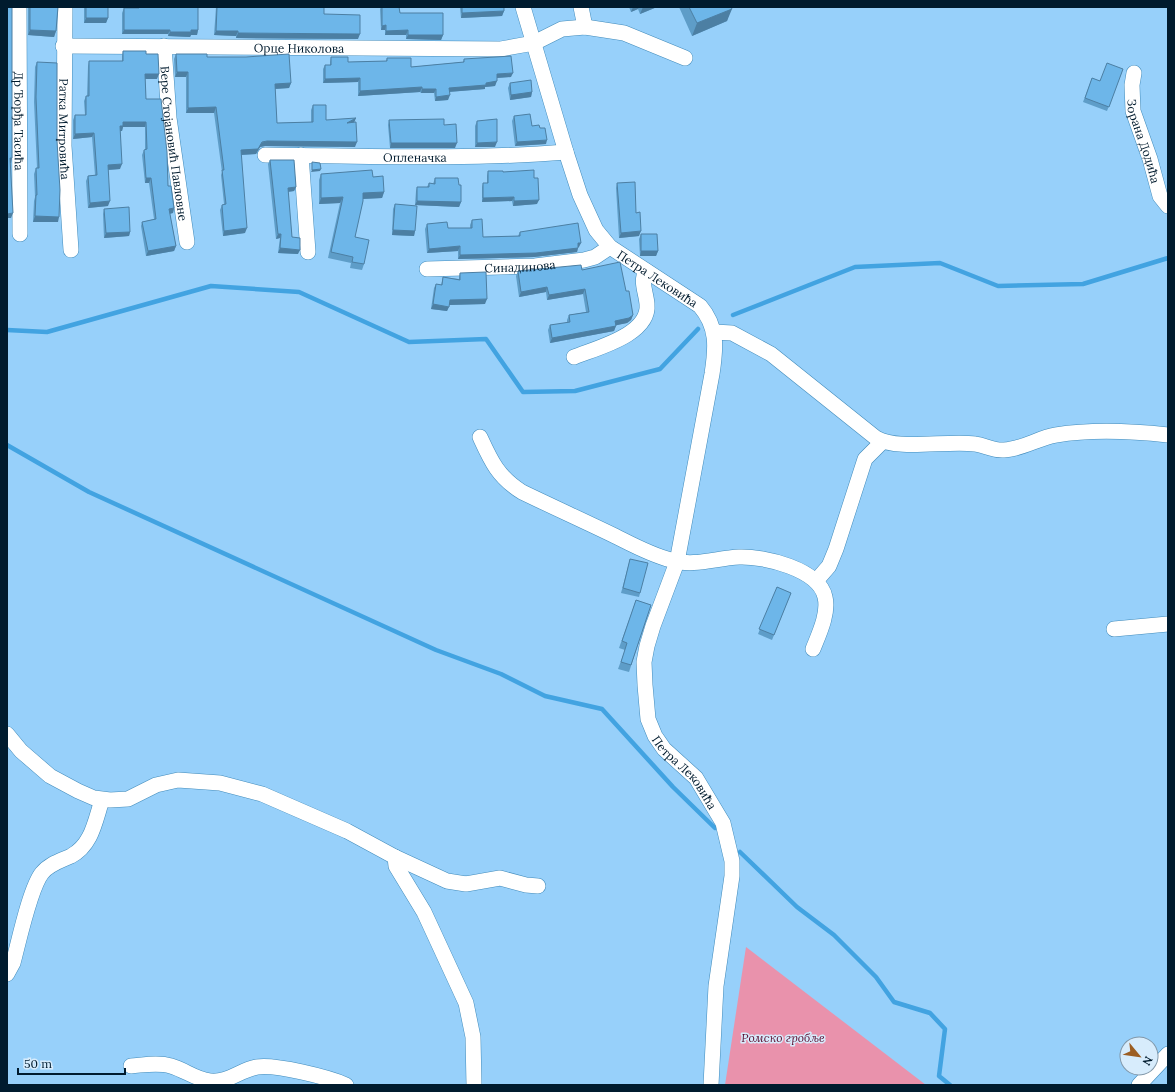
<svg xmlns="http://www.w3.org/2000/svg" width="1175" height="1092" font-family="Lora,serif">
<rect width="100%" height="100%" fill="#97d0fa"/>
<path fill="#e992ac" d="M746,947L926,1085H725Z"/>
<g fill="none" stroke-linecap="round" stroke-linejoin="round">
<path stroke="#42a3e1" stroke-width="4.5" d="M733,315L855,267L940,263L998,286L1083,284L1168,258
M7,330L47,332L211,286L299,292L409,342L486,339L523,392L575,391L660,369L698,329
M7,445L89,492L436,650L501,674L545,696L602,709L673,787L715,828
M740,852L797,907L834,935L876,977L894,1002L930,1013L945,1029L939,1076L950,1085"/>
<defs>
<g id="minor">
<path id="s1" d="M19,7L20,234"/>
<path id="s2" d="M65,7L64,146L71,250"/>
<path id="s3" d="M523,7L566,152L580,195L596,230L610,247L700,306C718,327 716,348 712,374L677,562L653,626L647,646L644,662L645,685L648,719L655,736L664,749L696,778L723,823L732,861V876L716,986L711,1085"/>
<path d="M581,7L585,27"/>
<path id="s4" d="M63,46L501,49L534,43L562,29L585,27L624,33L685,58"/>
<path id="s5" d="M164,46L169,118L187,242"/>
<path id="s6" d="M1134,73L1132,85L1133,111L1150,159L1160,196L1168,206"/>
<path id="s7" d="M265,155C365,156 466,160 566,152"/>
<path d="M301,155L308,252"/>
<path id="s8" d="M427,269L535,266L584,260L595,257L610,247"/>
<path d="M714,332L732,333L771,354L876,438C898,451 948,440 975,444C984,445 994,451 1004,450C1023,449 1038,438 1056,435C1093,429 1131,431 1168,435"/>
<path d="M574,357C596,348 650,335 647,304C646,292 640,281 646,271"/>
<path d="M480,437C491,461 498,477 522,492C553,507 584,521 615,536C633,545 651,555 671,560C694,567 716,558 739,557C764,556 819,569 825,597C829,613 819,634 813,649"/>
<path d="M816,581L829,566L836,549L865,459L882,442"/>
<path d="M1114,629L1168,624"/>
<path d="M7,734L21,751L50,776L78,791L94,798L110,800L128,799L156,785L178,780L220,783L262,794L347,831L395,857L447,881L466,884L500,878L526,885L538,886"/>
<path d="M395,857L396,866L424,912L466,1003L473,1037L474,1085"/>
<path d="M7,974L13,963C19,941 30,888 42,873C49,864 60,861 71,856C92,845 95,821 102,800"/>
<path d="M131,1066C144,1065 158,1062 171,1066C185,1070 195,1079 210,1081C228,1083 240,1070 257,1067C275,1064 328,1077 346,1085"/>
<path d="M1139,1085L1168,1054"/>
</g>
</defs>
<use href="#minor" stroke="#418bbb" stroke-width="16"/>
<use href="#minor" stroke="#fff" stroke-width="15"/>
</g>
<path fill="#5e9dc8" d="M28,7H58L56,31L54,37L28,35Z
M84,7H108V18L106,23H84Z
M138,7H198V30L197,35H191L190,37L168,36V34H122V13L124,8H138Z
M216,7H324V14L358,39L236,38V36L214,35Z
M381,7H399L400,13L443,35L441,40L406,39V35H385V30H381L380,9Z
M460,7H504V11L502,16L461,18Z
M629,7H657L640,14L638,9L631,12Z
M679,7H731L727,21L692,36Z
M123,51L146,54L157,79H145L146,99L168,186L174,208L173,213L170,214L176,246L174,251L146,256L141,226L142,222L154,219L149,183H145L142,155L144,150H145V127H123L122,131H120V169L108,170V206L88,208L86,181L88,176L95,175L92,137L73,139V120L75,115H85L84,101L86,96H87L88,66L89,61H122V56Z
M176,54L207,57L291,83L289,88L275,89L277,123L311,122V110L313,105L326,120L354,122L355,147L265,146L260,147L256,154L241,155L245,233L223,236L220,210L222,205L224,204L221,175L222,172L214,113H186V77H175L174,59Z
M331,57L348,62L386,61L387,58L411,67L463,62L464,59L511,77L497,78L495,86L485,87V89L449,92L448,100L435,101L434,93H421L420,92L358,96V82L323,83V69L325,65H330V62Z
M37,62L57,141L58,222H33L34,201L35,197L34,174L36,168H37L34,102L35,67Z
M1123,69L1107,111L1083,102L1092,78L1100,81Z
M510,83L532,92L531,97L510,100L508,88Z
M514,116L532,126L546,144L515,146L512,121Z
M389,120L444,125L455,148H390L388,125Z
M477,121L495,147H475V126Z
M270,160L296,187L294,191L288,192L292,237L298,254L278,253L280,238L276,239L268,164Z
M488,171L503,172L534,178L537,204L513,206L512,201L482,202V187L483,183H487V176Z
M321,174L373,177L384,192L382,198L363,199L355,237L364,264L362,270L350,268L351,263L328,258L340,203L319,204V180Z
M435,178L459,185L461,202L459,207L415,205L416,191L417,187H427L429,183L433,184Z
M617,183L636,213L639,236L619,238L616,188Z
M395,204L415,231L414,236L392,235L393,209Z
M104,209L130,232L129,236L104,238L103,214Z
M472,220L483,237L518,236L520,232L579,247H578L577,252L534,257L458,259V251L427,253L425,229L427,224L448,228H470V225Z
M641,234L658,251L656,256H640L639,239Z
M582,270L626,291L633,315L631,320L627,323L616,325L614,331L550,343L548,330L550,325L567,323V320L569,315L586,312L583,294L547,300L546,292L519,297L516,276L518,271Z
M460,273L485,304L449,305L447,311L431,309L434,288L436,284L441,285L443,277L459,279V277Z
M630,559L640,593L639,597L621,593Z
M777,587L791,593L772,640L758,634Z
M636,600L651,605L629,672L618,669L625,650L619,648Z"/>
<path fill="#4c7fa3" d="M633,7H639L638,9L631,12Z
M643,7H657L640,14Z
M732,9L727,21L692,36L697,23Z
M504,11L502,16L461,18L462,13Z
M86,18H108L106,23H84Z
M386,25L385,30H381L382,26Z
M30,30L56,31L54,37L28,35Z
M124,30H170L168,34H122Z
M191,30H198L197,35H191L190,37L168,36L170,32Z
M408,30L406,35H385L386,31Z
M216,31H238L236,36L214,35Z
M238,33L360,34L358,39L236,38Z
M408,35H443L441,40L406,39Z
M177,72H188L186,77H175Z
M513,73L511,77L496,78L497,74Z
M145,74H159L157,79H143Z
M360,78L358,82L323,83L325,79Z
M497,81L495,86L485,87V89L447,92L449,88Z
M291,83L289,88L273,89L275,84Z
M422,87L420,92L358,96L360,91Z
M422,89H436L434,93H421Z
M532,92L531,97L510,100L511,95Z
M450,95L448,100L435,101L436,97Z
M216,107L214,113H186L188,108Z
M356,118L354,123H347Z
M123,122H146L145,127H123L122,131H118L120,126Z
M94,133L92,137L73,139L75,134Z
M547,140L546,144L515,146L517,142Z
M267,141L357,142L355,147L265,146L260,147L256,154L239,155L241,150Z
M497,142L495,147H475L477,143Z
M391,143H457L455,148H390Z
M10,158H12L11,163H8Z
M122,164L120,169L106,170L108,165Z
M321,169L320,171L311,172L312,170Z
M146,178H151L149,183H145Z
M296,187L294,191L286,192L288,188Z
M384,192L382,198L361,199L363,193Z
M343,197L340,203L319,204L321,198Z
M514,197L512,201L482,202L483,198Z
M539,200L537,204L513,206L514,201Z
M110,201L108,206L88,208L90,203Z
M417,201L461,202L459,207L415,205Z
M174,208L173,213L167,214L169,209Z
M13,213L11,218H7V214Z
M35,216L59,217L58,222H33Z
M247,228L245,233L223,236L224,231Z
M393,230L415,231L414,236L392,235Z
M641,231L639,236L619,238L621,233Z
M130,232L129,236L104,238L106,233Z
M278,234H281L280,238L276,239Z
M578,243H581L579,247L576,248Z
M176,246L174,251L146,256L148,251Z
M460,246L458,251L427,253L429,249Z
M280,248L300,250L298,254L278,253Z
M578,248L577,252L534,257L458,259L460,255Z
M641,251H658L656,256H640Z
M547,287L546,292L519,297L521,292Z
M585,289L583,294L547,300L549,295Z
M487,299L485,304L448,305L450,300Z
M433,304L449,307L447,311L431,309Z
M633,315L631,320L627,323L613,326L615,321Z
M616,326L614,331L550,343L552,338Z"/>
<path fill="#6db6e9" stroke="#4c7fa3" d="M7,7H12V158H10L13,213L7,214Z
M30,7H58L56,31L30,30Z
M86,7H108V18H86Z
M139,7H198V30H191V32H170V30H124V8H139Z
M217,7H324V14L360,15V34L238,33V31H216Z
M382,7H399L400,13H443V35H408V30L386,31V25L382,26Z
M462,7H504V11L462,13Z
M689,7H731L732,9L697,23Z
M123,51H146V54H158L159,74H145L146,99H161L167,152L168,186H171L174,208L169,209L176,246L148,251L142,222L156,219L151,178H146L144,150L147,149L146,122H123V126H120L122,164L108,165L110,201L90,203L88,176L97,175L94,133L75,134V115H86V96H89V61H123Z
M176,54H207V57H246L289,54L291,83L275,84L277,123L313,122V105H326V120L356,118L347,123L356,122L357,142L267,141L262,142L258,149L241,150L247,228L224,231L222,205L226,204L222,170H224L216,107L188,108V72H177Z
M511,56L513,73L497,74V81L486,83V85L449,88L450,95L436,97V89H422V87L360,91V78L325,79V65H331V57H348V62L387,61V58H411V67L464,62V59Z
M37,62L57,63V141L60,190L59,217L35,216L36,195H37L36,168H39L36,97Z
M1107,63L1123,69L1109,107L1085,98L1092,78L1100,81Z
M531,80L532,92L511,95L510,83Z
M530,114L532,126L539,125L540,128H545L547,140L517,142L514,116Z
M444,119V125L456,124L457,143H391L389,120Z
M497,119V142L477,143V121Z
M270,160H294L296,187L288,188L292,237L300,238V250L280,248L281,234H278Z
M312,162L320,163L321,169L312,170Z
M372,170L373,177L383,176L384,192L363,193V201L355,237L369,240L364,264L352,262L353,257L331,252L343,197L321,198V174Z
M534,170V178H538L539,200L514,201V197L483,198V183H488V171H503V172Z
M435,178H458L459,185H461V202L417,201V187H429V183L435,184Z
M635,182L636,213L640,212L641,231L621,233L617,183Z
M395,204L417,206L415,231L393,230Z
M129,207L130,232L106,233L104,209Z
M482,219L483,237L520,236V232L578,223L581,243H578V248L536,253L460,255V246L429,249L427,224L447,222L448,228H472V220Z
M641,234H657L658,251H641Z
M620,262L626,291H629L633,315L629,318L615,321L616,326L552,338L550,325L570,322L569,315L589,312L585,289L549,295L547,287L521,292L518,271L581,265L582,270Z
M486,272L487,299L450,300L449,307L433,304L436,284L442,285L443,277L460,280V273Z
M630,559L648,563L640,593L623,588Z
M777,587L791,593L774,635L759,629Z
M636,600L651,605L631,665L621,662L627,643L622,641Z"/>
<g text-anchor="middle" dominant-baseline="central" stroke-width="3" stroke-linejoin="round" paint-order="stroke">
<g font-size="12" fill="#001b2e" stroke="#d7ecfc">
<text stroke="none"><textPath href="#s4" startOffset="236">Орце Николова</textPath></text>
<text stroke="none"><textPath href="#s1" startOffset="114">Др Ђорђа Тасића</textPath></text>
<text stroke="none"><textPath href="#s2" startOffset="122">Ратка Митровића</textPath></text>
<text stroke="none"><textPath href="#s6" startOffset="70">Зорана Додића</textPath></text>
<text stroke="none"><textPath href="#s5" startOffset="98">Вере Стојановић Павловне</textPath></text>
<text stroke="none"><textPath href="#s7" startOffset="150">Опленачка</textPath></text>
<text stroke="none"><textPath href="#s8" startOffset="93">Синадинова</textPath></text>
<text stroke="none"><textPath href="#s3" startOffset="314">Петра Лековића</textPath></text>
<text stroke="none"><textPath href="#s3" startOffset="856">Петра Лековића</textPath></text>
</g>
<g font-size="12" font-style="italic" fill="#5d0d2f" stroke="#d7ecfc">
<text x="783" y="1037">Ромско гробље</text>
</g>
</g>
<rect width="1175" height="1092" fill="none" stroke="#001b2e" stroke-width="16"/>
<g transform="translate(1139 1056) rotate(119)"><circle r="19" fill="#d7ecfc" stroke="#8198aa"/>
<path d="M0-3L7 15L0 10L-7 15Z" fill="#9c5e23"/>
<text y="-6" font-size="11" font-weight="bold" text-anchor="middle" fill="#001b2e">N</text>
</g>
<path d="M18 1068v6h107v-6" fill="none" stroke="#001b2e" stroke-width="2"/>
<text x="24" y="1068" font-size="12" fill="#001b2e" stroke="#d7ecfc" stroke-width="3" paint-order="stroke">50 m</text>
</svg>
